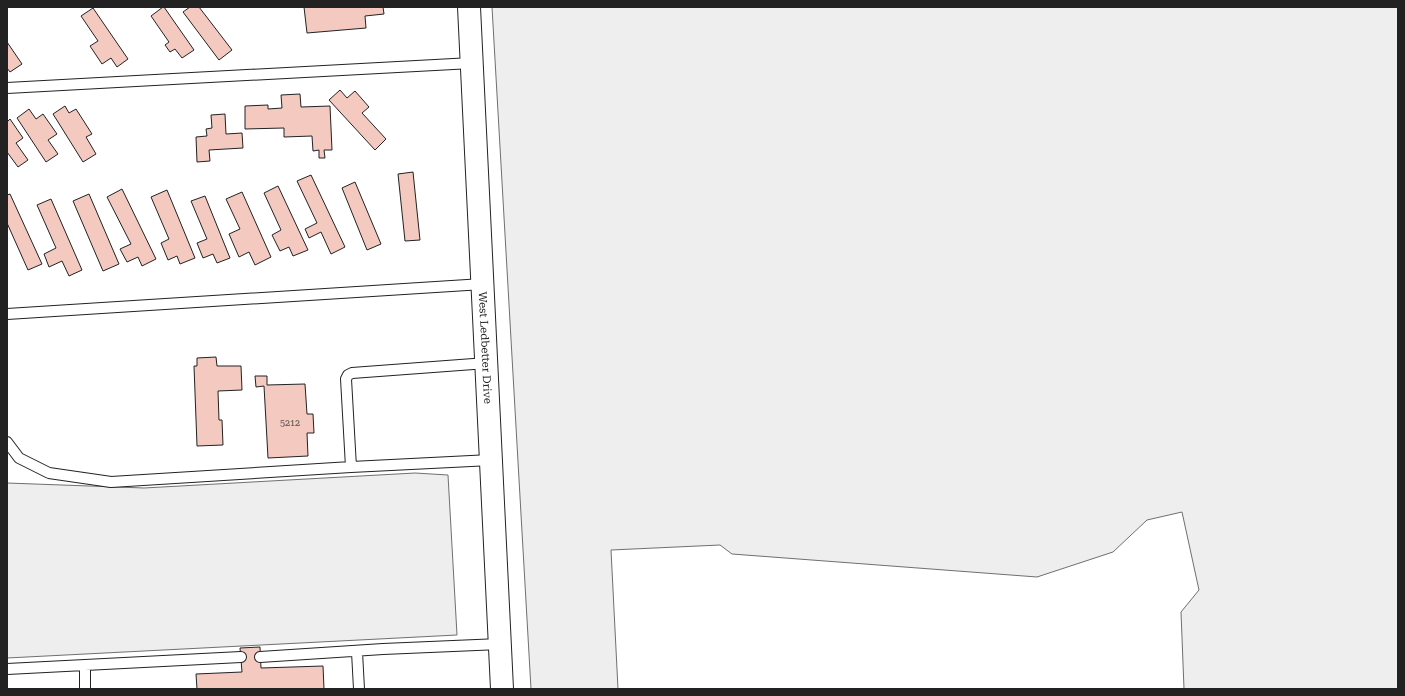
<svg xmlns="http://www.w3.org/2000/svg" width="1405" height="696" font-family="'Roboto Serif',serif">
<rect width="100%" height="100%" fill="#fff"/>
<path fill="#eee" stroke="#6f6f6f" d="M492,7H1398V689H1184L1181,612L1199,590L1182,512L1147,520L1113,552L1037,577L732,554L720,545L611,550L618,689H531Z
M415,473L448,475L457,635L7,658V483L144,488Z"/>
<path fill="#f3c9c0" stroke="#222" d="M163,7H164L194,50L182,58L175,49L170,52L165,45L169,42L151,16Z
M190,7H199L232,50L219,60L183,12Z
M304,7H383L384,14L365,16L366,28L307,33Z
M93,8L128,59L117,67L111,58L102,64L90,46L98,41L81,16Z
M7,42L22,64L10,72L7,68Z
M340,90L347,98L355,91L369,107L362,113L386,139L375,150L329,100Z
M300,94L301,107L330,106L332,150H324L325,158H319V150L313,151L312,136L284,137V128L245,129V106L268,105V109L282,108L281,95Z
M65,106L69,113L76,109L92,134L86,137L96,154L83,162L53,114Z
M29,109L36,119L43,114L57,134L48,140L58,154L46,162L17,118Z
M225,114L226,134L242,133L243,148L209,150L210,161L197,162L196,137L207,136L206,129L212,128L211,115Z
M10,119L23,138L16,143L28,160L18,167L7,152V122Z
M413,172L420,240L405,241L398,174Z
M311,175L345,247L331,254L321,232L309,238L305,229L317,223L297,181Z
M355,182L381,244L367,250L342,188Z
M278,186L308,250L293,256L289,247L280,251L272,235L281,230L264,193Z
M122,189L156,259L142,266L138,257L127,262L120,249L131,244L107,197Z
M167,190L195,258L180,264L177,256L168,260L161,243L169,239L151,197Z
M242,192L271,257L255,265L249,252L239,257L229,234L240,229L226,199Z
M10,194L42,264L28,270L7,223V195Z
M89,194L119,264L103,271L73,201Z
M205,196L230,258L217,263L213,254L203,258L197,243L207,239L191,201Z
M51,199L82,270L69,276L62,261L49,267L44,254L56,248L37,205Z
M216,357L217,366H241L242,390L218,391L219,420H222L223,445L197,446L194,366H197V358Z
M255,376H267V385L305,384L307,414H313L314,433H307L308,456L268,458L264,386L256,387Z
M260,647L261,668L323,666L324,689H197L196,674L242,672L240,648Z"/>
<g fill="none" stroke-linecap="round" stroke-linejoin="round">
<defs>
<path id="lane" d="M7,88L472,63
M7,314L483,284
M487,363L352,373L348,375L346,379L351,467L491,460
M7,442L19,458L49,473L111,482L351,467
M357,652L359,689
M260,657L383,649L500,644
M7,669L241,657
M85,689V665"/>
<g id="secondary">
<path id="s1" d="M469,7L502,689"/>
</g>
</defs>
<use href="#lane" stroke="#222" stroke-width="12"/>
<use href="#secondary" stroke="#222" stroke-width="24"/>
<use href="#lane" stroke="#fff" stroke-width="10"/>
<use href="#secondary" stroke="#fff" stroke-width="22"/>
</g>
<g text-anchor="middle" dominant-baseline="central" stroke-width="3" stroke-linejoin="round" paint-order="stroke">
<g font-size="9" fill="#564c4a">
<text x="290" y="423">5212</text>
</g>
<g font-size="11" fill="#222" stroke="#fff">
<text stroke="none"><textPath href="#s1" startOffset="341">West Ledbetter Drive</textPath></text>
</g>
</g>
<rect width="1405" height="696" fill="none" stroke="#222222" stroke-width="16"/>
</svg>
